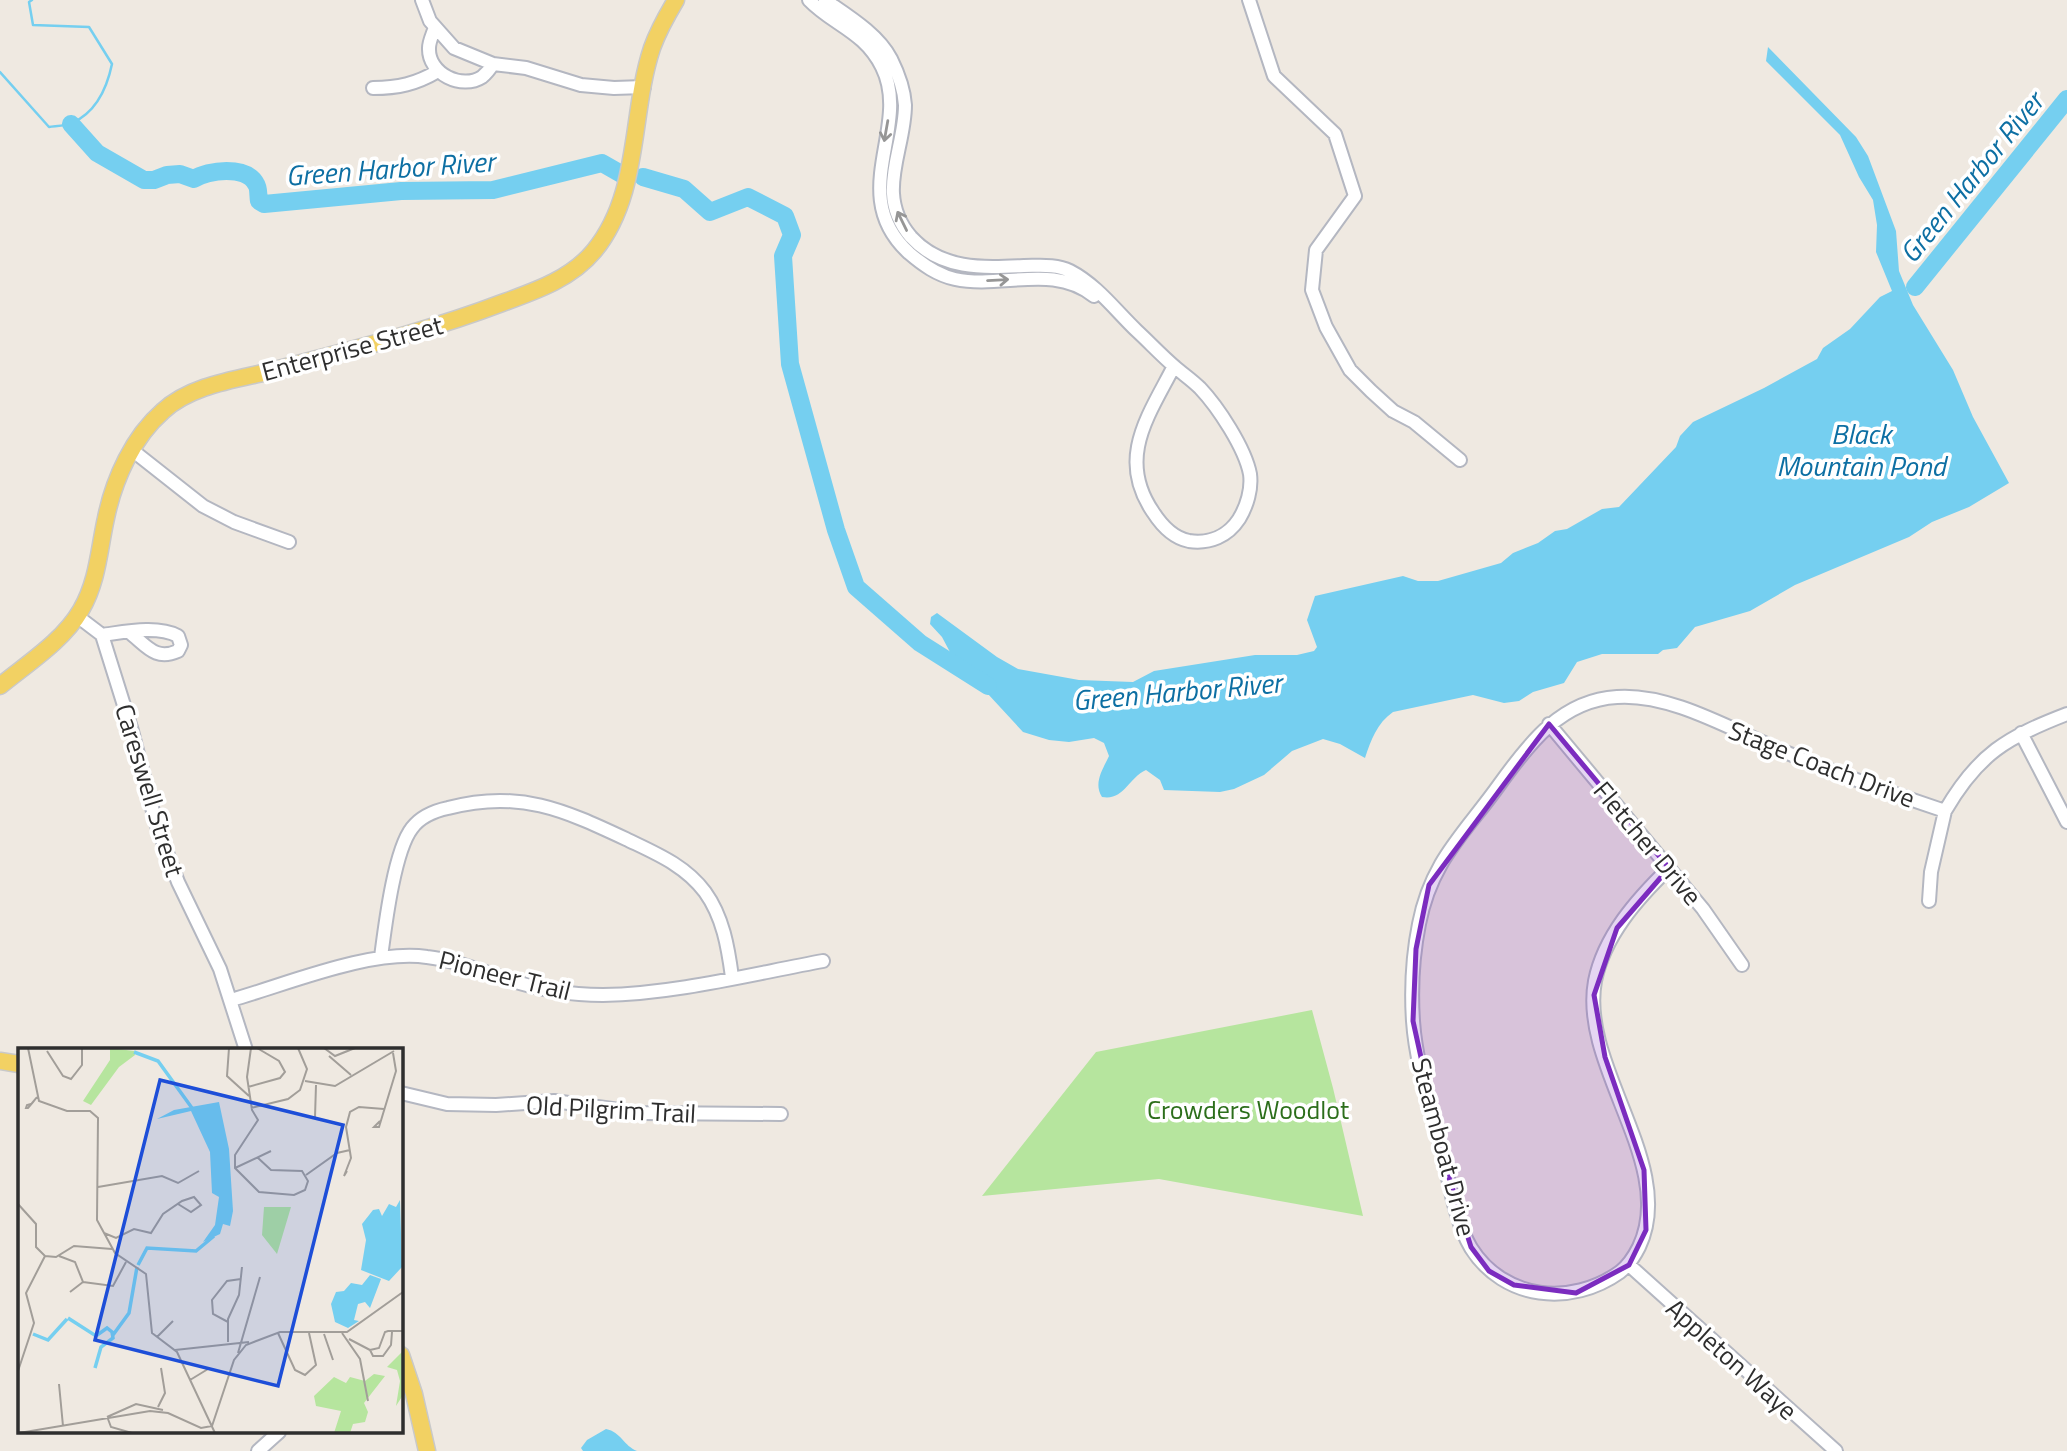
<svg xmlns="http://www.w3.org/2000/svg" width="2067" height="1451" font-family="'Titillium Web',sans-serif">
<rect width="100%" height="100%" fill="#efe9e1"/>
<path fill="#b6e59e" d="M1312,1010L1333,1088L1363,1216L1159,1179L982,1196L1096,1052Z"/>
<path fill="#75cff0" d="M1768,47L1856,137L1868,156L1896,231L1899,271L1913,305L1953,370L1973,417L2009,483L1969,507L1932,522L1909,537L1795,585L1750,611L1695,627L1677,648L1663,650L1658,654H1602L1577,662L1564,683L1533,692L1519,701L1504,703L1473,695L1393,712C1377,723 1371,740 1365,758L1340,744L1323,739L1292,751L1264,775L1234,789L1220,792L1164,790L1160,780L1146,770C1128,778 1124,801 1102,797C1093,783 1103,769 1109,756L1104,743L1094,738L1069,742L1049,740L1023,732L951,654L942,637L930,624L931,617L937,613L997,657L1018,669L1079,680L1133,682L1154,671L1255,655H1297L1314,651L1317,647L1307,620L1315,596L1403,576L1418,581H1438L1501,563L1513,553L1538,543L1555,531L1567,529L1602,509L1619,507L1676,447L1680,436L1693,422L1764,388L1817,359L1823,348L1850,329L1880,297L1892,291L1876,252L1877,225L1873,200L1859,177L1840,135L1766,61Z
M606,1429C621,1432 624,1446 637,1451H583L581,1448L587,1440Z"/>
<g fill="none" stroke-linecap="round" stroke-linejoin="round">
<path stroke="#75cff0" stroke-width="2.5" d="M0,72L49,127C56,126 66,126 72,123C97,112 107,88 112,64L89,27L33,25L29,2L32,0"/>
<path stroke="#75cff0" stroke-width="18" d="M71,124L97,153L144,180H154L167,175L180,174L194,179C208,170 246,165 256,184C259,188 258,196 259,201L264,204L401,191L493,190L602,163L623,175
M643,177L684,189L710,212L748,197L785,216L792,235L783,256L790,364L836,530L856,587L920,643L988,686
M1915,287L2067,99"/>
<defs>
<path id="minor" d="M422,0L430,21L454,48L493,64L526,68L581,85L614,88L644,87
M809,0C833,25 864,31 882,67C912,127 845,194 909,253C923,265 937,275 955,279C1002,289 1053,263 1094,296
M825,0C848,16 878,34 891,59C898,73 904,90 905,105C905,151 874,194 911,237C941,270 982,268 1024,266C1039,266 1056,264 1070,271C1097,285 1116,311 1137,331C1150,343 1162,356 1175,367C1183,374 1192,380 1200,388C1218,407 1245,448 1250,474C1252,489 1247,506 1239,519C1228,536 1210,544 1189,541C1173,538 1162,526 1153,512C1116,458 1149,415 1174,366
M1249,0L1274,76L1335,134L1355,196L1316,250L1312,290L1326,327L1350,370L1371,391L1393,411L1414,422L1460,460
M435,27C433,34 429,41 429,48C428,74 462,90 482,77C487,73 490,69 493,64
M373,88C398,88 416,84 438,71
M132,450L203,506L234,522L289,542
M77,616L102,635L132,731L156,823L178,882L220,969L246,1050
M102,635C125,632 157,625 178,636L181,645L178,651C155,661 147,646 129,632
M1549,724L1703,909L1742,965
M2021,733L2067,822
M1669,868C1637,899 1604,936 1595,981C1579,1067 1678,1165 1639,1247C1634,1257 1629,1265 1620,1272C1571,1307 1504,1300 1471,1248C1455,1221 1450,1185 1443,1155C1432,1111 1416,1066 1413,1021C1411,990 1413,954 1419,924C1431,861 1464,834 1499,785C1529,743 1562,700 1617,697C1672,693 1735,732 1785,752C1838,774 1891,793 1945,811C1978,754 2007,737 2067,714
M1929,901L1931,872L1945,811
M381,957C385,927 394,851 412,828C421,816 434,811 448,808C519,789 564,810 626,839C655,853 685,865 705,892C723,917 728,947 732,977
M231,1000C288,984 370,949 427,957C454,960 478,970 504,978C535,989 569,995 603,995C674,994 752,974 823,961
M401,1093L447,1104L496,1105L554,1101L641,1113L781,1114
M1629,1265L1836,1451
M258,1451L279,1432"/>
<path id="major" d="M0,686C28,663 63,641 81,610C98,581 99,549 106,518C114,479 133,437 163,411C190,386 233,380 267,372C346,351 426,332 502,303C535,291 571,279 594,251C641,194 630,114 652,48C658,31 667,15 676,0
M0,1061L19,1064
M401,1355L414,1394L427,1451"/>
</defs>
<use href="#minor" stroke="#b4b7c1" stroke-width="16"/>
<use href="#major" stroke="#c9c9c9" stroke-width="19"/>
<use href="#minor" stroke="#fff" stroke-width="12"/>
<use href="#major" stroke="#f2d163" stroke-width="16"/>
</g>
<defs><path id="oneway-shaft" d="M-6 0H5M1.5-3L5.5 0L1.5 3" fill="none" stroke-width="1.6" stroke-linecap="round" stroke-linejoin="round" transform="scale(1.75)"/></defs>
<g stroke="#969696">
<use href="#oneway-shaft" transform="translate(886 131) rotate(100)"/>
<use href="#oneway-shaft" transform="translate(902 221) rotate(-116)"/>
<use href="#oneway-shaft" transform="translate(998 280) rotate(-3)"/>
</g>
<path fill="#7b2cbf" fill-opacity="0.2" stroke="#7b2cbf" stroke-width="5" stroke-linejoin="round" d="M1549,724L1669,868L1617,928L1594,995L1605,1057L1644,1170L1646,1230L1629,1265L1576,1293L1514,1285L1489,1271L1471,1247L1444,1162L1413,1021L1416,949L1429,885Z"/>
<g text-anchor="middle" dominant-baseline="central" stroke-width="7" stroke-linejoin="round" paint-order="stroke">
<g font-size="26" fill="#2e2e2e" stroke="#fff">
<text transform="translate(352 348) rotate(-15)">Enterprise Street</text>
<text transform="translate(1822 764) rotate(21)">Stage Coach Drive</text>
<text transform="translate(150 790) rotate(73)">Careswell Street</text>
<text transform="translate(1648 843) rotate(50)">Fletcher Drive</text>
<text transform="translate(505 975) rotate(14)">Pioneer Trail</text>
<text transform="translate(611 1109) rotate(3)">Old Pilgrim Trail</text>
<text transform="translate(1444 1147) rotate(75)">Steamboat Drive</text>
<text transform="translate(1732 1359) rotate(42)">Appleton Waye</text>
</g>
<g font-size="26" fill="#2c6e1b" stroke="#fff">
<text x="1248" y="1109">Crowders Woodlot</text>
</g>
<g font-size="28" font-style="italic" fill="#0d6fa3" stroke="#fff">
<text transform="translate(390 168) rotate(-4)">Green Harbor River</text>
<text transform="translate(1971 177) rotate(-51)">Green Harbor River</text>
<text x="1861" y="433">Black<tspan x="1861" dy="32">Mountain Pond</tspan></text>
<text transform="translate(1177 691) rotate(-5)">Green Harbor River</text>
</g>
</g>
<g transform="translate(18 1048)">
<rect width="385" height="385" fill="#efe9e1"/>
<path d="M92,0L116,3L117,7L101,19L73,57L65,53L92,12ZM246,159H273L259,206L244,187ZM385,303V347L378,358L382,333L379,322L369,319ZM356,326L367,328L346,355L350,364L347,374L335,376L332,385H316L323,363L298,358L296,348L316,329L328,335L332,329L347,333Z" fill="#b6e59e"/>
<path d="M201,54L211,101L215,163L212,178L205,176L202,186L185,194L197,177L201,149L194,145L192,104L173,63L139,71L156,62ZM382,152L384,219L371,233L343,222L348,192L344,176L355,162L361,161L364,168L371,156L378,159ZM352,227L363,231L352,260L347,254L340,256L336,272L341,273L330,280L317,274L313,256L318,244L326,243L333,235L344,237Z" fill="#75cff0"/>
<path fill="none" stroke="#75cff0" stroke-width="3.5" d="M116,4L140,13L174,60M120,217L129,200L178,203L196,188M50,270L78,288L89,280L94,284L95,290L83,299L77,320M15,286L30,292L49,271M95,287L111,265L119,219"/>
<path fill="none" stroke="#a29e99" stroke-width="2" d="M10,0L21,53L49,63H72L80,70L79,172L97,205L128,226L134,285L159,304L197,385M211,0L209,28L231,48M233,0L229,29L234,62L240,72L217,107V120L241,144L276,147L287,142L290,133L284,123L253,122L239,109M306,0L317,8L337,0M29,3L45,28L53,31L64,17V0M311,8L333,27M287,33L317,38L376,3M230,39L262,30L267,24L261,13L239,0M13,56L9,57L8,60H10L15,54L19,49M233,60L270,51L282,42L289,21L280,0M297,69L298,37M362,73L356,79H361L378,23L375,5M217,120L253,103M329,123L326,128L333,110L328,79L332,64L341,59L366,61M288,127L319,105L332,102M80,139L144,128L160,135L181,123M0,156L18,176V199L27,208L38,209L56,198L94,201M86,185L98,190L116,181L133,185L145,166L164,153L176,149L183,157L173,164L160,156M41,208L57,214L65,234L52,244M65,234L95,238L108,214M210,274L195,266L194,252L209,233L223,231M374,284L373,297L365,308H355L352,302L361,300L367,284L370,283H385M260,285L277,322L287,327L298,317L291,285M324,285L342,311L350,353M306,286L315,312M139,289L155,273M331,291L352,302M210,294V271L221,247L224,219M157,302L231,294M220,305L242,229M0,323L16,275L8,245L27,208M172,332L190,321M41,336L45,378M140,359L147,345L143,320M89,369L118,356L145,362M90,371L93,379L114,385M194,378L216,312L228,297L262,284H329L385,244M1,385L132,363L150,365L183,380L194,378"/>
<path fill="#1d4ed8" fill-opacity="0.15" stroke="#1d4ed8" stroke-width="3.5" d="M142,32L325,77L260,338L77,292Z"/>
<rect width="385" height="385" fill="none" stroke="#2e2e2e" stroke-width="3.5"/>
</g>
</svg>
